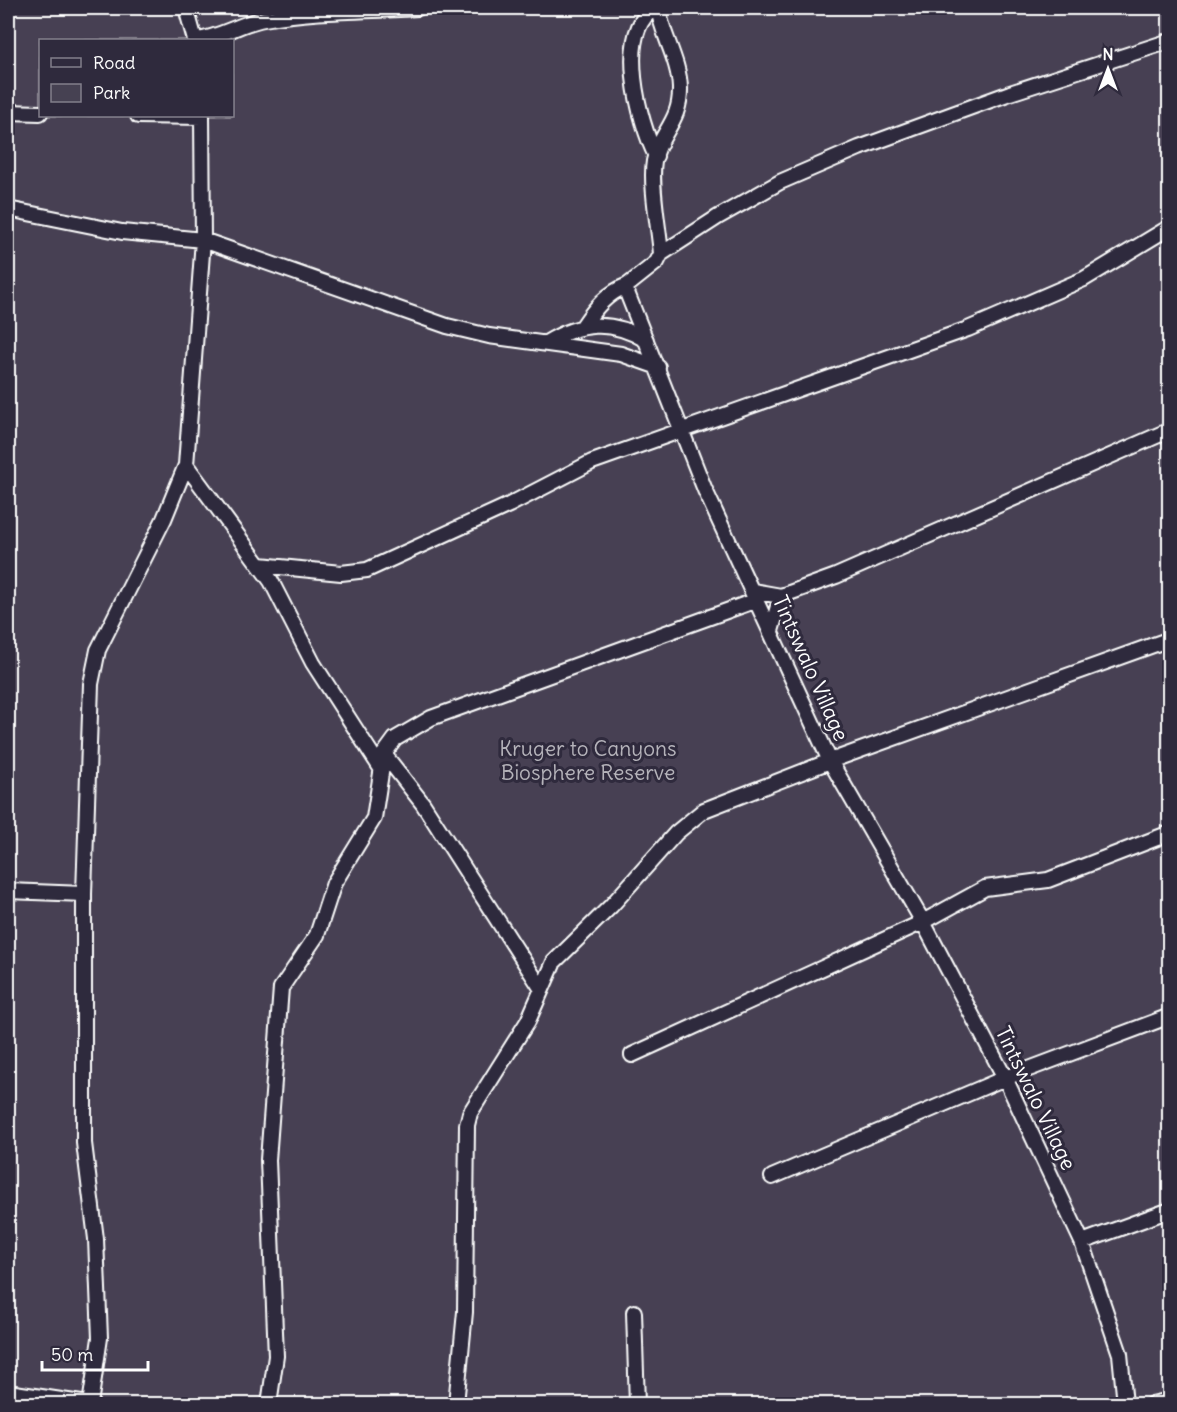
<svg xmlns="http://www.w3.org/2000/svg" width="1177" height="1412" font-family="Delius,sans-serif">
<rect width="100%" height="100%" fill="#2f2a3d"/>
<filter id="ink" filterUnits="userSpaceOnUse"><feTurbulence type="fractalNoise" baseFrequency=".0167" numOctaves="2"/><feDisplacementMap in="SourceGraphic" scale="12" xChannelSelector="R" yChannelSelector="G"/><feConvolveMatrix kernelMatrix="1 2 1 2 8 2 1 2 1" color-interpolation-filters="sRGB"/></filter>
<g filter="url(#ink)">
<path fill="#464152" stroke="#a2a0a8" stroke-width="1.5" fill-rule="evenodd" d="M8,8H1169V1404H8ZM40,40H232V116H40Z"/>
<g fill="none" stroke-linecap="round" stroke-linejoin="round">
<defs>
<path id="minor" d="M186,8L195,40
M655,8C615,32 639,122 656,156
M658,8C662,35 679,60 680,88C681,122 659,133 654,161C650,184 659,229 661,254L657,262L628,285L626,290L705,490L830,761L923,922L1005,1078L1082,1242L1170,1210
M198,40C221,37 241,23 264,19C314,10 367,11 418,8
M8,112L40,113
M138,116L202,117
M8,209L122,232L203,240L447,326L489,336L621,354L658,367
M661,254L718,217L780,182L859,148L1010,93L1170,41
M583,326C595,308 607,293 628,285
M546,343C580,322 611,319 646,340
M186,465L271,581L313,663L380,767
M260,565L341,573L367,570L509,505L592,462L968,329L1084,279L1170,227
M753,591L781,596L836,576L1170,430
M771,631L781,596
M384,754L423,804L541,988
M8,891L84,894
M632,1055L923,922L985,888L1048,880L1170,833
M772,1177L1005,1078L1170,1016
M1082,1242L1120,1354L1125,1404
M634,1312L637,1404
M8,1392L88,1404
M90,1404L100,1338L96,1239L84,1143V894L91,684L98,650L164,519L186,465L203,240L202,116
M269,1404L276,1356L268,1160L281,988L317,935L334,883L374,818L384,754L395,739L431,718L757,600
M456,1404L465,1312L467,1125L470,1113L528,1021L554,962L611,906L676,833L704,810L830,761L1170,639
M1152,1404L1170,1400"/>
</defs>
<use href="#minor" stroke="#fff" stroke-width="18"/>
<use href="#minor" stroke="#2f2a3d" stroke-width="14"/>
</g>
</g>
<g text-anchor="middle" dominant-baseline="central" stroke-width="6" stroke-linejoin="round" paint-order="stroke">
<g font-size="21" fill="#fff" stroke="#2f2a3d">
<text transform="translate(811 668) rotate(66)">Tintswalo Village</text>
<text transform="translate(1036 1098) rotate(64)">Tintswalo Village</text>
</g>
<g font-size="21" fill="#b5b3ba" stroke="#2f2a3d">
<text x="588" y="748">Kruger to Canyons<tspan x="588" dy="24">Biosphere Reserve</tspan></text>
</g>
</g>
<rect width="1177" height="1412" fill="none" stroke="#2f2a3d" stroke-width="30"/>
<rect x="15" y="15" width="1147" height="1382" fill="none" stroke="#fff" stroke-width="2" filter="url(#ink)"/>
<rect x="39" y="39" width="195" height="78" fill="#2f2a3d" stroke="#827f8b" stroke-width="1.5"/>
<rect x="51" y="58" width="30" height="9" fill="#2f2a3d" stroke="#827f8b" stroke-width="1.5"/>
<text x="93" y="69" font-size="18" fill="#ffffff">Road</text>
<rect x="51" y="84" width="30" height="18" fill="#464152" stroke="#827f8b" stroke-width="1.5"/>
<text x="93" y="99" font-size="18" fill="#ffffff">Park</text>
<g transform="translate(1108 69)" stroke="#2f2a3d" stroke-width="4.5" paint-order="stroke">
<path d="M0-4.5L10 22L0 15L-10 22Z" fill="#ffffff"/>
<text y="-9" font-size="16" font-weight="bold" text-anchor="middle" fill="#ffffff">N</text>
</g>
<path d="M42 1361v9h106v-9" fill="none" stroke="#ffffff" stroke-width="3"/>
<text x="51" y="1361" font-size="18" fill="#ffffff" stroke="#2f2a3d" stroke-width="4.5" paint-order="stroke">50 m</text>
</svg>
